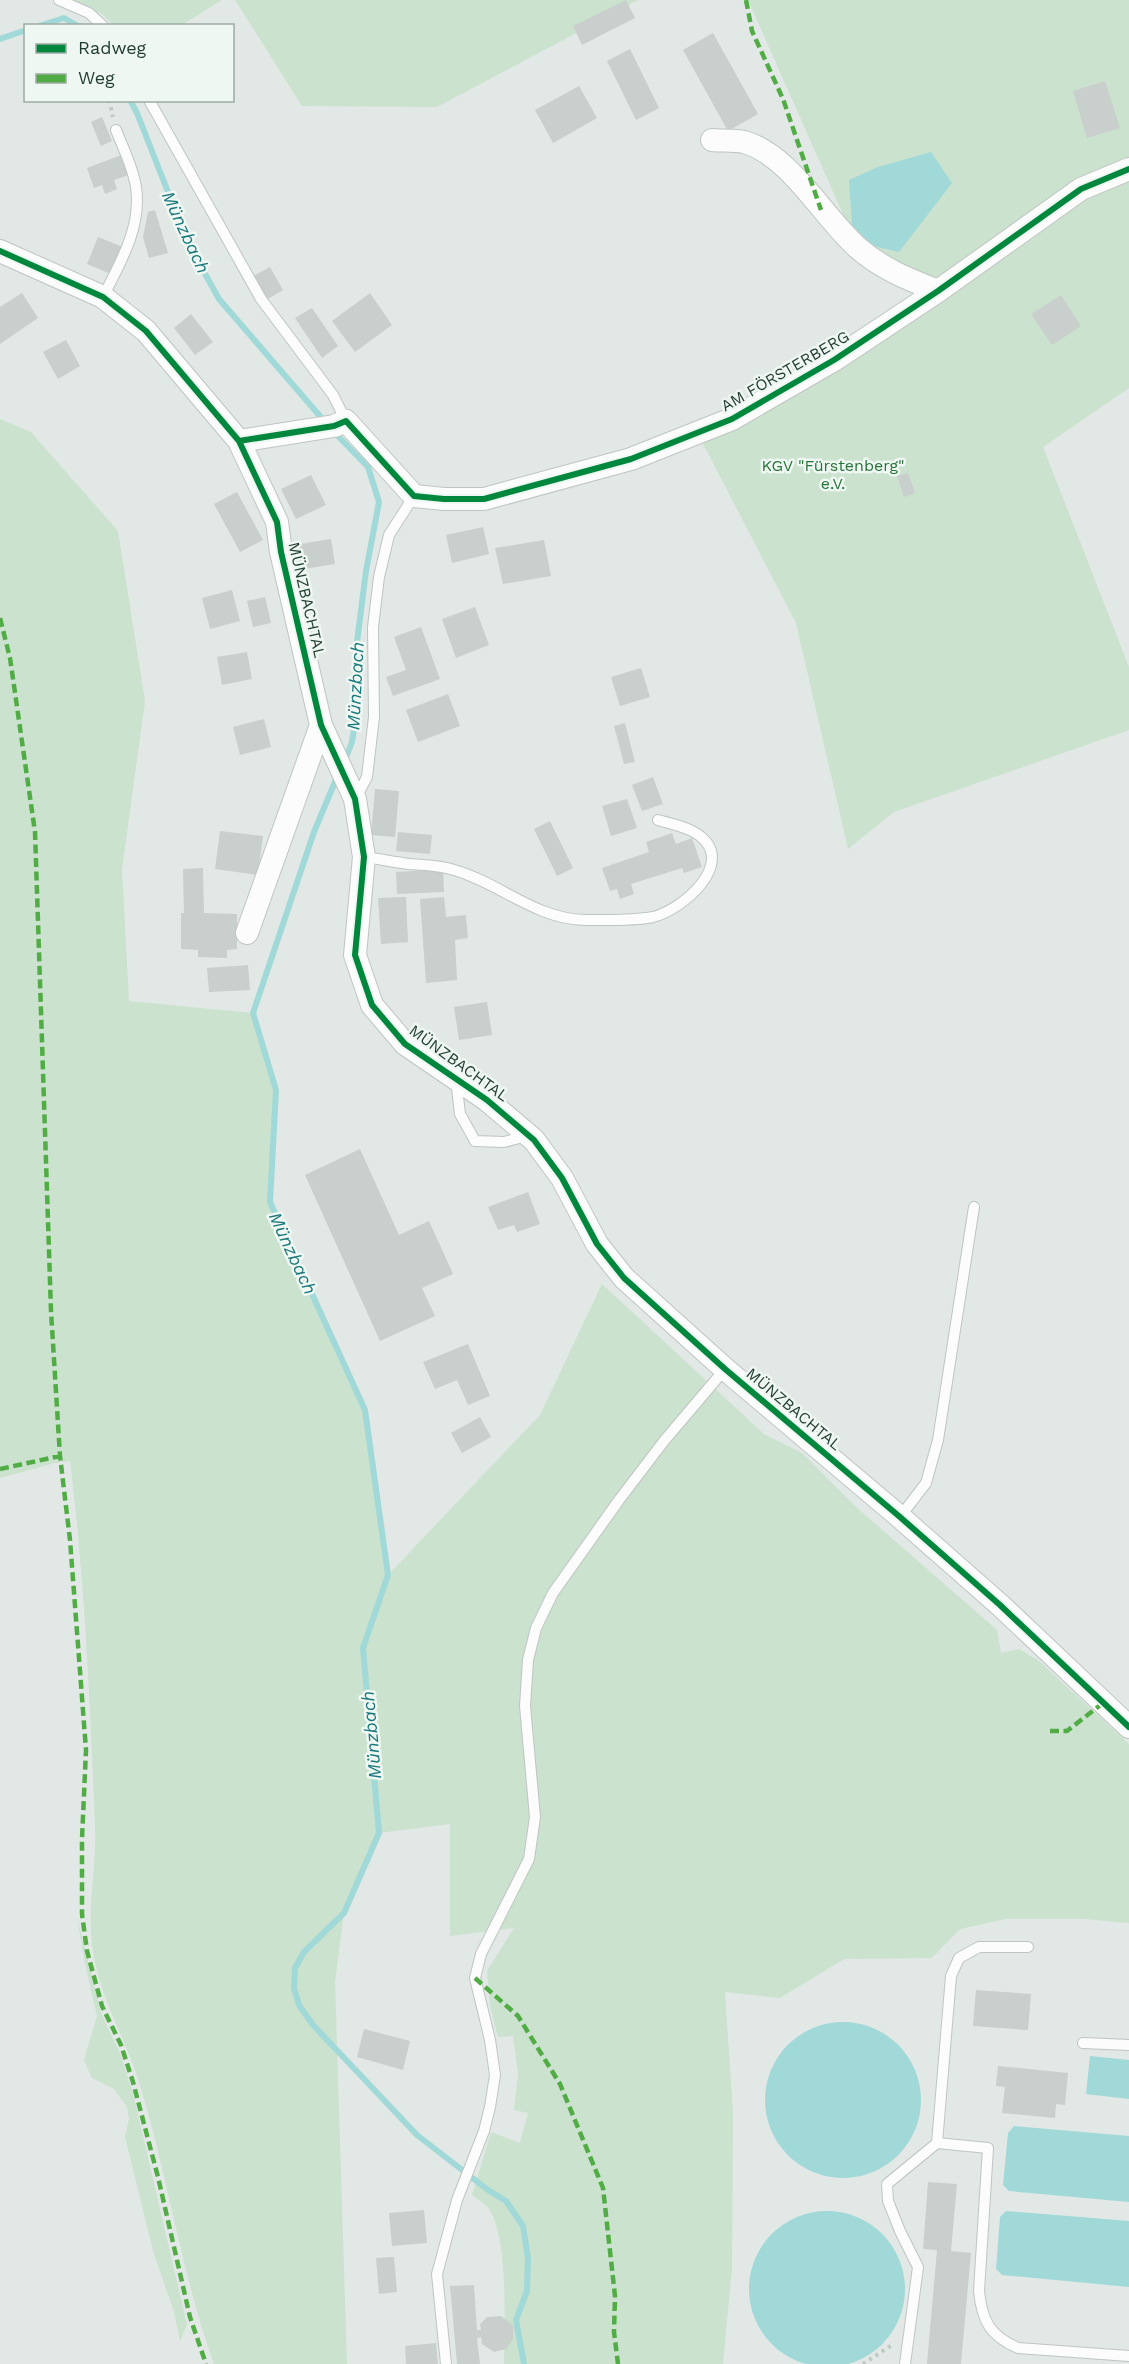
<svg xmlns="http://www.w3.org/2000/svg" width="1129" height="2364" font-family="'Work Sans',sans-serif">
<rect width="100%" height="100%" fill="#e2e8e5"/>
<path fill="#cae2ce" d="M70,0H222L180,26L113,25L102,14Z
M235,0H638L437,107L302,106Z
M748,0H1129V388L1043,447L1129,667V730L894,812L848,849L796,623L697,432L925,295L858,248Z
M0,419L31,432L118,531L145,701L122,870L129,1001L253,1013L276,1090L270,1202L365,1410L388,1575L540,1415L602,1284L764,1434L802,1453L855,1506L997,1630L1001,1653L1019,1649L1039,1661L1129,1744V1923L1085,1919H1005L960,1929L932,1958L844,1959L780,1998L725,1992L733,2113L732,2267L723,2364H504C504,2324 509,2244 490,2210C486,2204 478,2200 472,2195L491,2132L520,2143L528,2113L514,2110L518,2074L513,2036L498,2037L490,2006L487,1971L514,1928L450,1936V1824L379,1833L344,1913L335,1982L347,2364H214C181,2273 168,2175 139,2082C126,2040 99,1995 93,1951C86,1910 97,1868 95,1826C90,1705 85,1582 70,1461L55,1463L0,1478Z
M77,1917L101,2013L120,2053L133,2093L187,2325L180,2341L174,2312L153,2251L125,2137L129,2119L127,2107L114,2089L92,2078L84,2060L97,2016L84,1959Z"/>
<path fill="#a0d9d8" d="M931,152L952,183L899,252L873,246L852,225L849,180L878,167Z
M765 2100a78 78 0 1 1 156 0a78 78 0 1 1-156 0Z
M1090,2056L1129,2060V2099L1086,2094Z
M1014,2126L1129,2136V2202L1009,2191L1003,2185L1008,2133Z
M1006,2211L1129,2221V2287L1002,2275L996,2269L1000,2217Z
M749 2289a78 78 0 1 1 156 0a78 78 0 1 1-156 0Z"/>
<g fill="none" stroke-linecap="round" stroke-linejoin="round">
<path stroke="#a0d9d8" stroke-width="6" d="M39,26L64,18L78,26
M0,39L26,30
M130,100L137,113L188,243L219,299L325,422
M334,432L368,467L379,502L366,571L357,642L358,703L352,742L345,760
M337,777L314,832L253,1013L276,1090L270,1202L365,1410L388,1575L363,1648L379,1833L344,1913L304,1952L295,1968L294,1988L299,2005L313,2025L417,2135L488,2190L506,2201L523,2226L528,2258L527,2291L516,2320L524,2364"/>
</g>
<path fill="#c9cfcc" d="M626,0L635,18L582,45L573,26Z
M713,33L758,114L728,131L683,50Z
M630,49L659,108L636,120L607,61Z
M1105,81L1120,128L1087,138L1073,91Z
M579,86L597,118L553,143L535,110Z
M102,117L112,141L101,146L91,122Z
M121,155L129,175L114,180L117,189L105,194L102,185L94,188L87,168Z
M155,210L168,253L149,258L143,237L148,212Z
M98,237L123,247L111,274L87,264Z
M270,267L283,290L266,300L253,276Z
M22,293L38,318L0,344V307Z
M370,293L392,325L355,352L332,321Z
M1061,295L1081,326L1052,345L1031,314Z
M312,308L338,346L322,358L295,318Z
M191,314L213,342L195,355L174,328Z
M66,340L80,366L58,379L43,352Z
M908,473L915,493L904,497L897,476Z
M311,475L326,505L296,519L281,489Z
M237,492L263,540L240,552L214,504Z
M483,527L489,554L452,563L446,535Z
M331,539L335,564L298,570L294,545Z
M544,540L551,576L503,584L495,548Z
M232,590L240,621L210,629L202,598Z
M265,597L271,623L253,627L247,601Z
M475,607L489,645L456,658L442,619Z
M421,627L440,679L393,696L386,677L406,670L394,637Z
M247,652L252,679L222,685L217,657Z
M641,668L650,697L620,706L611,677Z
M448,694L460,726L418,742L406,710Z
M264,719L271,747L240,755L233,727Z
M625,723L635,762L624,764L614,726Z
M653,777L663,804L642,811L632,785Z
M375,789L399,791L395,837L371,835Z
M627,799L637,828L611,836L602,806Z
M550,821L573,868L557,876L534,829Z
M220,831L263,836L258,875L215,869Z
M398,832L432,835L430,854L396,851Z
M672,833L676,844L692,838L702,867L684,873L682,868L631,884L634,894L620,899L617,889L610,891L602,868L649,852L646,842Z
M203,868L204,913L237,914V949L227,950V958L198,957V950L181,949V913H184L183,869Z
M443,869L444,892L397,894L396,872Z
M406,897L408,942L381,944L378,898Z
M444,897L446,917L466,915L468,938L455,940L457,980L426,983L420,899Z
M248,965L250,990L209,992L207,968Z
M487,1002L492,1035L459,1040L454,1007Z
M360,1149L399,1235L429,1221L453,1274L422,1288L435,1316L380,1341L305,1175Z
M528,1192L540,1224L517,1232L514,1225L498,1230L488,1207Z
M468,1344L490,1396L468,1405L457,1380L435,1389L423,1362Z
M480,1417L491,1437L462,1453L451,1433Z
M976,1990L1031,1994L1028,2030L973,2026Z
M364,2029L410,2041L403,2070L357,2057Z
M998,2066L1068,2073L1065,2105L1056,2104L1055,2118L1002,2113L1005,2087L996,2086Z
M928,2182L957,2184L951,2251L971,2253L961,2364H927L937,2250L923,2249Z
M424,2210L427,2243L392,2246L389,2213Z
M394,2257L397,2292L379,2294L376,2258Z
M474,2285L477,2330H481L480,2324L487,2317L501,2316L513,2325V2339L506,2349L494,2352L482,2344L481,2337L477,2338L480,2364H457L450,2286Z
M436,2343L438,2364H406L405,2346Z"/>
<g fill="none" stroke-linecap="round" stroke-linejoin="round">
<defs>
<path id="service" d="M59,0L89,13L103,26
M149,100L261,299L333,395L346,421
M103,297C120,263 142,227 136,187C133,167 123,148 116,130
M356,798L367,777L374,717L373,627L379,577L389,535L414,496
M364,857C379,859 394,862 409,864C423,865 440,865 454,870C500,883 535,919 585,920C607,920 632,921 653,917C682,910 736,864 700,836C689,827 671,824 658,820
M456,1079L460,1114L475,1141L504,1142L527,1136
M900,1517L926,1483L938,1440L974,1207
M1028,1947H979L959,1958L951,1976L937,2143L988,2148L979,2291C982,2321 990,2336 1018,2348L1129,2356
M1083,2043L1129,2045
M446,2364L437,2274L457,2200L484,2131L490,2107L495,2075L490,2040L475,1978L481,1954L529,1859L535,1817L525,1706L528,1660L536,1628L553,1593L619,1500L664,1441L725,1369
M905,2364L918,2267L900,2231L888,2201L887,2184L937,2143"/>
<path id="minor" d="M712,140C722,141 734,140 744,142C789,154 823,217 858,248C882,269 908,279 938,291
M0,251L103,297L146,331L239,441L277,522L281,552L321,725L355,799L364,857L355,955L372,1005L405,1044L487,1100L534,1140L562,1178L597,1244L624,1278L725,1369L900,1517L1000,1605L1129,1727
M239,441L334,426L346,421L414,496L444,499H484L631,459L732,419L834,360L938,291L1081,189L1129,169
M247,933L321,725"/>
</defs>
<use href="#service" stroke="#bfc5c2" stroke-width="12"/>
<use href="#minor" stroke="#bfc5c2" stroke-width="24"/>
<path stroke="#bfc8c3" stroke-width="4" stroke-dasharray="3 4.5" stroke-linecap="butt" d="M109,100L113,117
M863,2364L892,2345"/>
<use href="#service" stroke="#fbfcfb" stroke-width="10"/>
<use href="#minor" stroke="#fbfcfb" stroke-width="22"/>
<path stroke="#52ac45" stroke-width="4.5" stroke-dasharray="9 4.5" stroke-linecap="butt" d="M746,0L752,31L783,99L821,210
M0,618L10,658L35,832L51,1311L60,1456L70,1540L86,1750L82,1839V1914L87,1951L102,2006L121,2045L133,2082L158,2177L190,2317L206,2364
M0,1469L60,1456
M1050,1731H1067L1103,1703
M475,1978L518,2016L560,2084L603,2188L615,2296L614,2332L618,2364"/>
<defs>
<path id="cycleway" d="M0,251L103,297L146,331L239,441L277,522L281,552L321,725L355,799L364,857L355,955L372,1005L405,1044L487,1100L534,1140L562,1178L597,1244L624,1278L725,1369L900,1517L1000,1605L1129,1727
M239,441L334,426L346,421L414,496L444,499H484L631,459L732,419L834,360L938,291L1081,189L1129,169"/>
</defs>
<use href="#cycleway" stroke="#eff7f2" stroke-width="10"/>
<use href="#cycleway" stroke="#00873e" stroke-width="6"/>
</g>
<g text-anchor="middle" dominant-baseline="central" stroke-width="5" stroke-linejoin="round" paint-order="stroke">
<g font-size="16" fill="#1f3b30" stroke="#eff7f2">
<text transform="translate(785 371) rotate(-30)">AM FÖRSTERBERG</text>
<text transform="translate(307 600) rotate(77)">MÜNZBACHTAL</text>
<text transform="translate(459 1063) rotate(36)">MÜNZBACHTAL</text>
<text transform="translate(794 1409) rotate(40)">MÜNZBACHTAL</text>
</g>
<g font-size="16" fill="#28743a" stroke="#eff7f2">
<text x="833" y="465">KGV "Fürstenberg"<tspan x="833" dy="18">e.V.</tspan></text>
</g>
<g font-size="18" font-style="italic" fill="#17777a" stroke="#eff7f2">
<text transform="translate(186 232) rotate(65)">Münzbach</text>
<text transform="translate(355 686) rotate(-87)">Münzbach</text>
<text transform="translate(293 1253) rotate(65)">Münzbach</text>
<text transform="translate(371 1735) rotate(-95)">Münzbach</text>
</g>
</g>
<rect x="24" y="24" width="210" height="78" fill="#eff7f2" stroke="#9caca4" stroke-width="1.5"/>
<rect x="36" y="44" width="30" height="9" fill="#00873e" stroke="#9caca4" stroke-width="1.5"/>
<text x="78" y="54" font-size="18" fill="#1f3b30">Radweg</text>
<rect x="36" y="74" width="30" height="9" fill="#52ac45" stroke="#9caca4" stroke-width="1.5"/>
<text x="78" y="84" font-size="18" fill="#1f3b30">Weg</text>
</svg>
